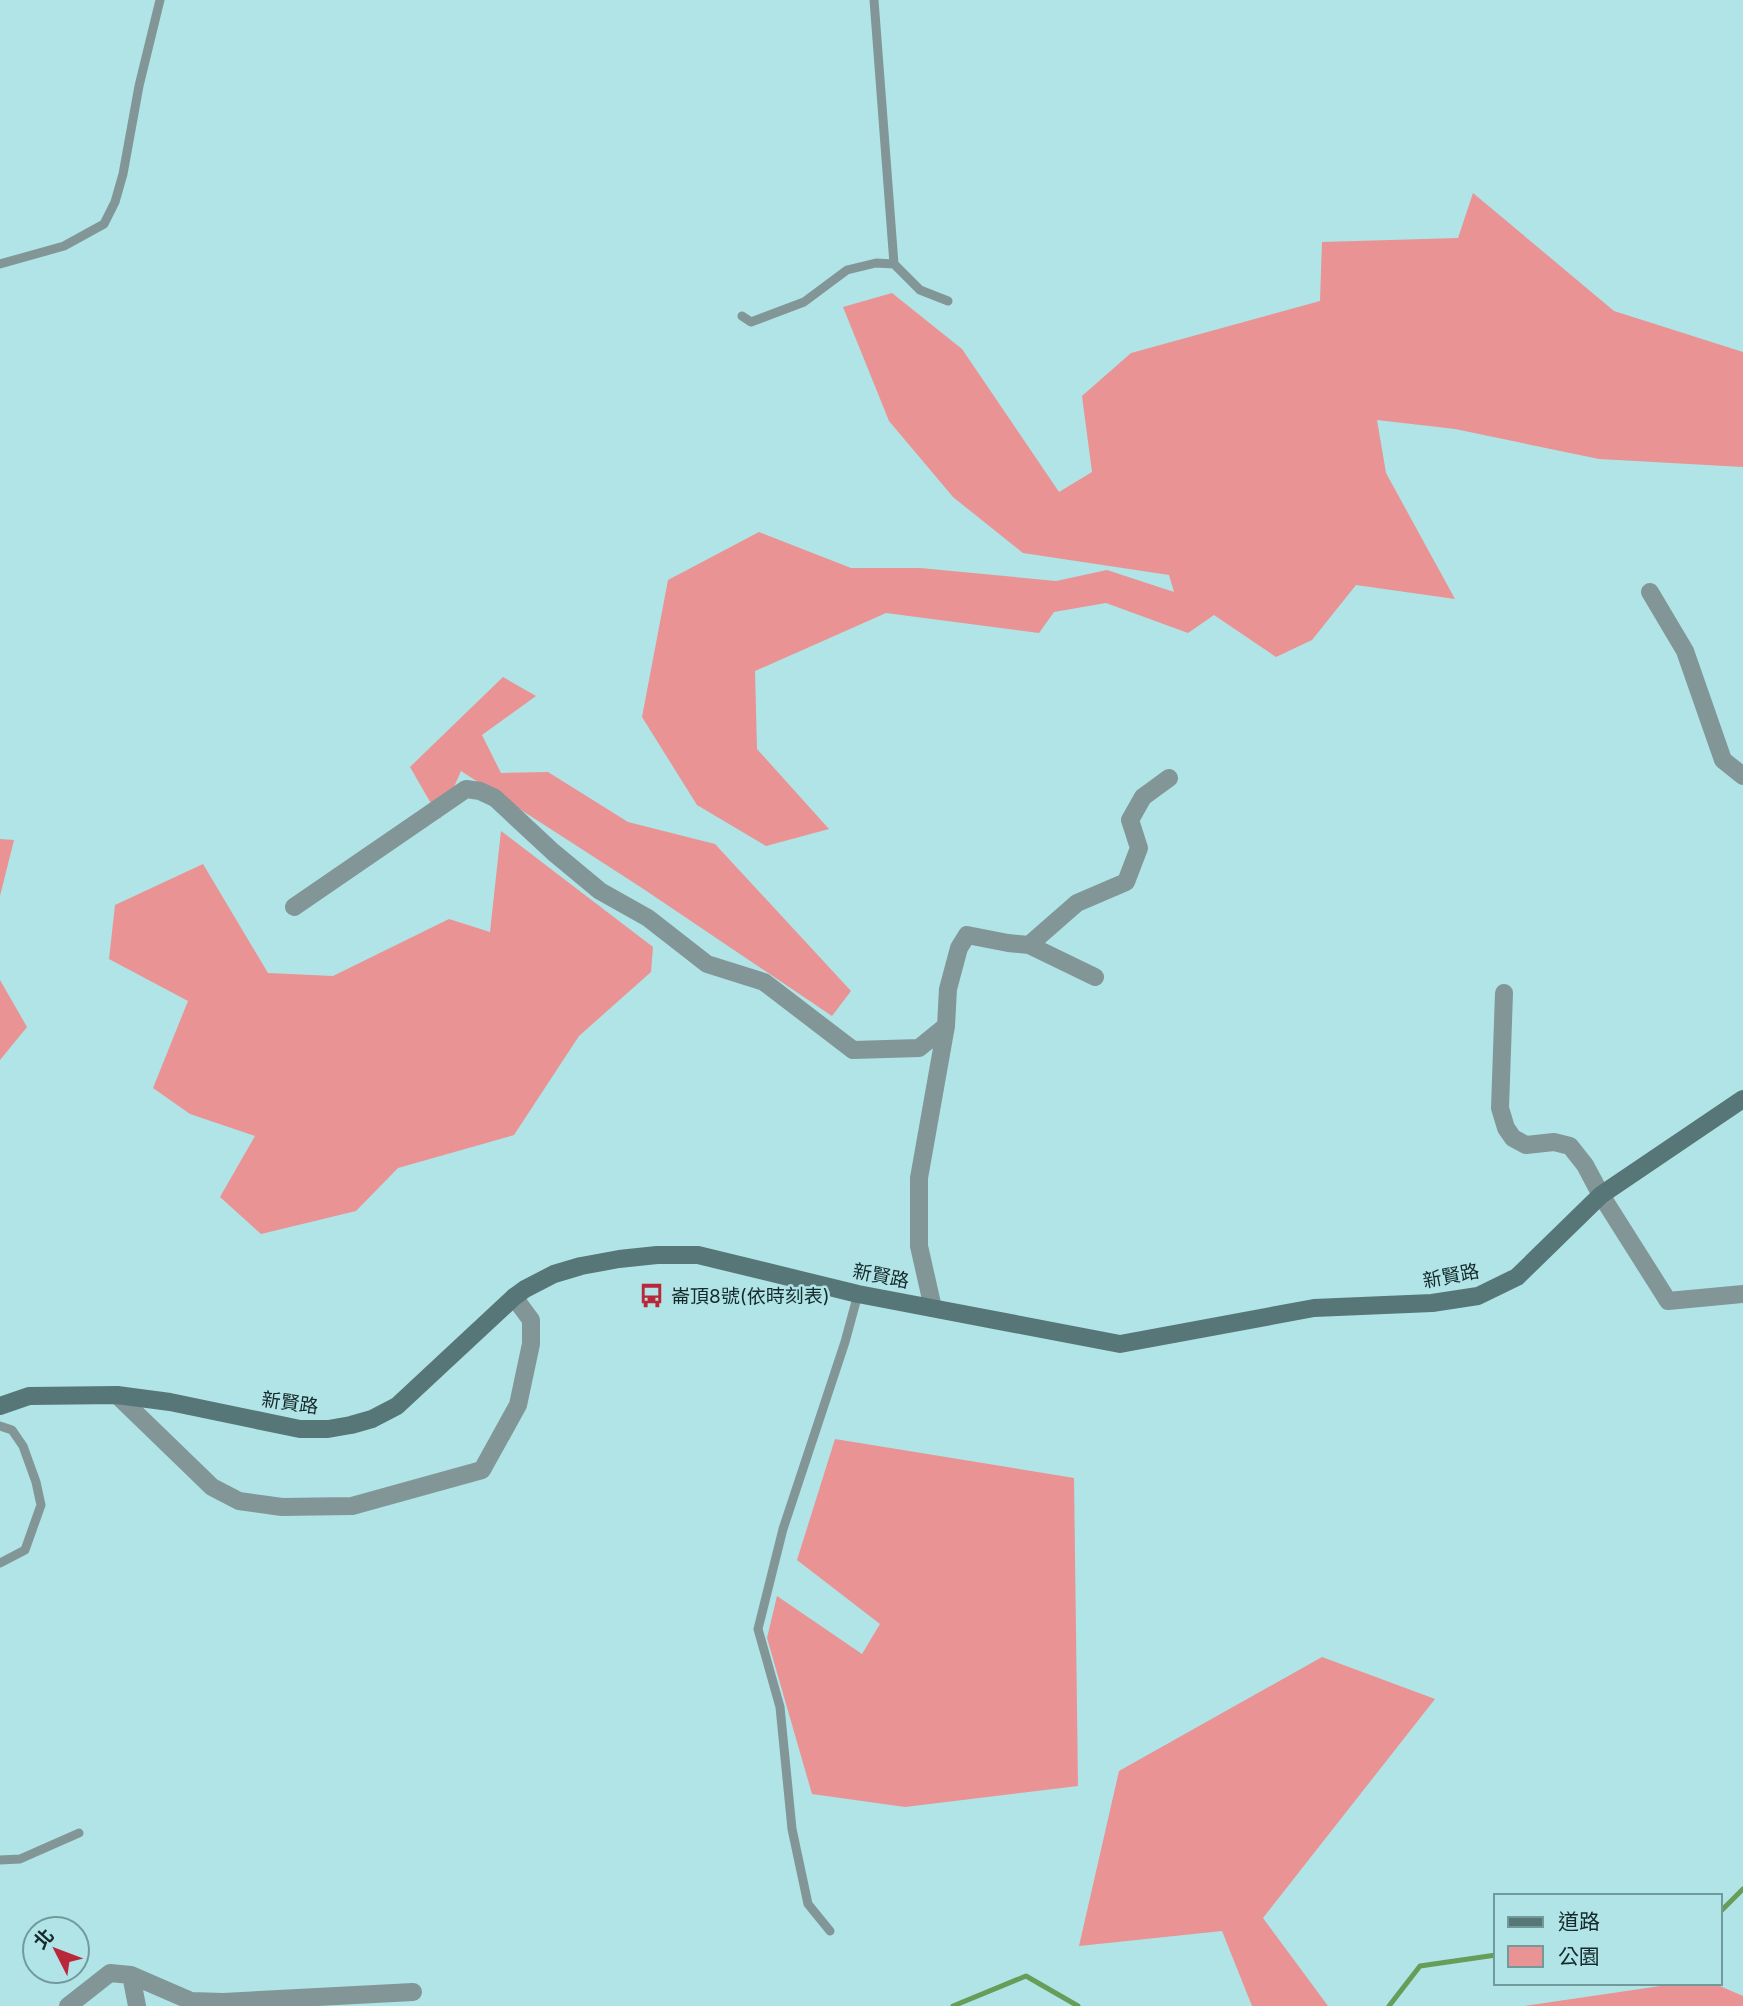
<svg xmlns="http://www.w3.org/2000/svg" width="1743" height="2006" font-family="Inter,'Noto Sans TC',sans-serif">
<rect width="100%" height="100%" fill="#b1e4e6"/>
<path fill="#e99394" d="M1473,193L1614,311L1743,352V467L1599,459L1455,429L1377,420L1386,473L1455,599L1356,585L1312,640L1276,657L1214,615L1188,633L1106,603L1054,612L1039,633L886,613L755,671L757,749L829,829L766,846L697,805L642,717L668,580L759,532L851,568H920L1056,581L1107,570L1174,592L1169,575L1023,553L953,497L889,421L843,307L892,293L962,349L1059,492L1092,472L1082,396L1131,353L1320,301L1322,242L1458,238Z
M503,677L536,696L482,735L501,773L548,772L628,822L715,844L851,991L832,1016L642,888L461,771L440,819L410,767Z
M501,831L653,947L651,972L579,1036L514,1135L398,1168L356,1211L261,1234L220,1197L255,1136L190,1114L153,1088L188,1001L109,959L115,905L203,864L268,973L333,976L449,919L490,932Z
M0,839L14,840L0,896Z
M0,980L27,1027L0,1060Z
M835,1439L1074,1478L1078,1786L905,1807L812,1794L767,1638L777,1596L862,1654L880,1624L797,1560Z
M1322,1657L1435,1699L1263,1918L1328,2006H1252L1222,1931L1079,1946L1119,1771Z
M1681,1983H1713L1743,1996V2006H1524Z"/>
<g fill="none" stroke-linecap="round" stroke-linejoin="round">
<path stroke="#669d59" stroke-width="5" d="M1720,1912L1743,1889
M953,2006L1026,1976L1078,2006
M1389,2006L1420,1966L1496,1955"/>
<path stroke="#829697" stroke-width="9" d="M874,0L894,264
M0,264L64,246L104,224L115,202L123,174L139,86L160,0
M742,316L751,322L804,302L847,270L876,263L894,264L920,290L948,301
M0,1426L12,1430L23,1446L36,1482L41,1505L25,1550L0,1563
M0,1860L20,1859L79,1833
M830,1931L808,1904L792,1829L780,1707L758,1629L783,1529L845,1342L858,1294"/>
<path stroke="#829697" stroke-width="18" d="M1650,592L1685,651L1723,760L1743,776
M294,907L466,789L480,791L495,798L553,852L600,891L648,918L707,964L764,982L853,1050L919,1048L946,1026
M1029,945L1095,977
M1504,993L1500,1108L1506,1128L1513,1138L1526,1145L1554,1142L1570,1146L1585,1165L1601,1195L1668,1301L1743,1294
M933,1308L919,1246V1178L946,1026L948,989L959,948L967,935L1008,943L1029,945L1077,903L1126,882L1139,848L1130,820L1143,797L1169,778
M117,1395L212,1487L239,1501L282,1507L352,1506L482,1470L518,1405L531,1344V1320L514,1297
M131,1975L137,2006
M68,2006L110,1973L131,1975L191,2001L223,2002L413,1992"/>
<path stroke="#577678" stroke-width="18" d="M0,1406L29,1396L117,1395L170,1402L300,1429H328L351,1425L372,1419L397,1406L514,1297L525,1289L554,1274L581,1266L619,1259L657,1255H698L858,1294L1120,1344L1314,1308L1432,1303L1478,1296L1517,1277L1601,1195L1743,1099"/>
</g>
<defs>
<symbol id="bus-bare" viewBox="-9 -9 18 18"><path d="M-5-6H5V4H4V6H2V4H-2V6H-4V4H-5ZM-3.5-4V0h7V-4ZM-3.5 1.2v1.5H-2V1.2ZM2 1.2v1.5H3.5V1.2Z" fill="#b8273a" stroke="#b1e4e6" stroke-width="2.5" paint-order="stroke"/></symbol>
</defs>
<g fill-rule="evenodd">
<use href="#bus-bare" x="634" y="1278" width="35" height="35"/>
</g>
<g text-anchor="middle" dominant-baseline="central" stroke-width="5" stroke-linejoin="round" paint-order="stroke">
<g font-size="19" fill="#162a2b" stroke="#b1e4e6">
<text transform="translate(881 1276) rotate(11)">新賢路</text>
<text transform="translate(1451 1276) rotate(-11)">新賢路</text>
<text transform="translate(290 1403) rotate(8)">新賢路</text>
</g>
<g font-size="19" fill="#162a2b" stroke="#b1e4e6" text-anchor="start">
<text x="671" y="1296">崙頂8號(依時刻表)</text>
</g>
</g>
<rect x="1494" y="1894" width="228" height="91" fill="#b1e4e6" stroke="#739a9b" stroke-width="2"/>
<rect x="1508" y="1917" width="35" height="10" fill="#577678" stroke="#739a9b" stroke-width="2"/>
<text x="1558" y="1929" font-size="21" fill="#162a2b">道路</text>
<rect x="1508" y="1946" width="35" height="21" fill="#e99394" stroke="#739a9b" stroke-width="2"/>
<text x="1558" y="1964" font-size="21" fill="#162a2b">公園</text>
<g transform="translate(56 1950) rotate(312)"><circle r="33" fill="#b1e4e6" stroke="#739a9b" stroke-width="2"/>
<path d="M0-5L12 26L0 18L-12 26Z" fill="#b8273a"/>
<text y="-10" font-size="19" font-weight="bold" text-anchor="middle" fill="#162a2b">北</text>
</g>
</svg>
